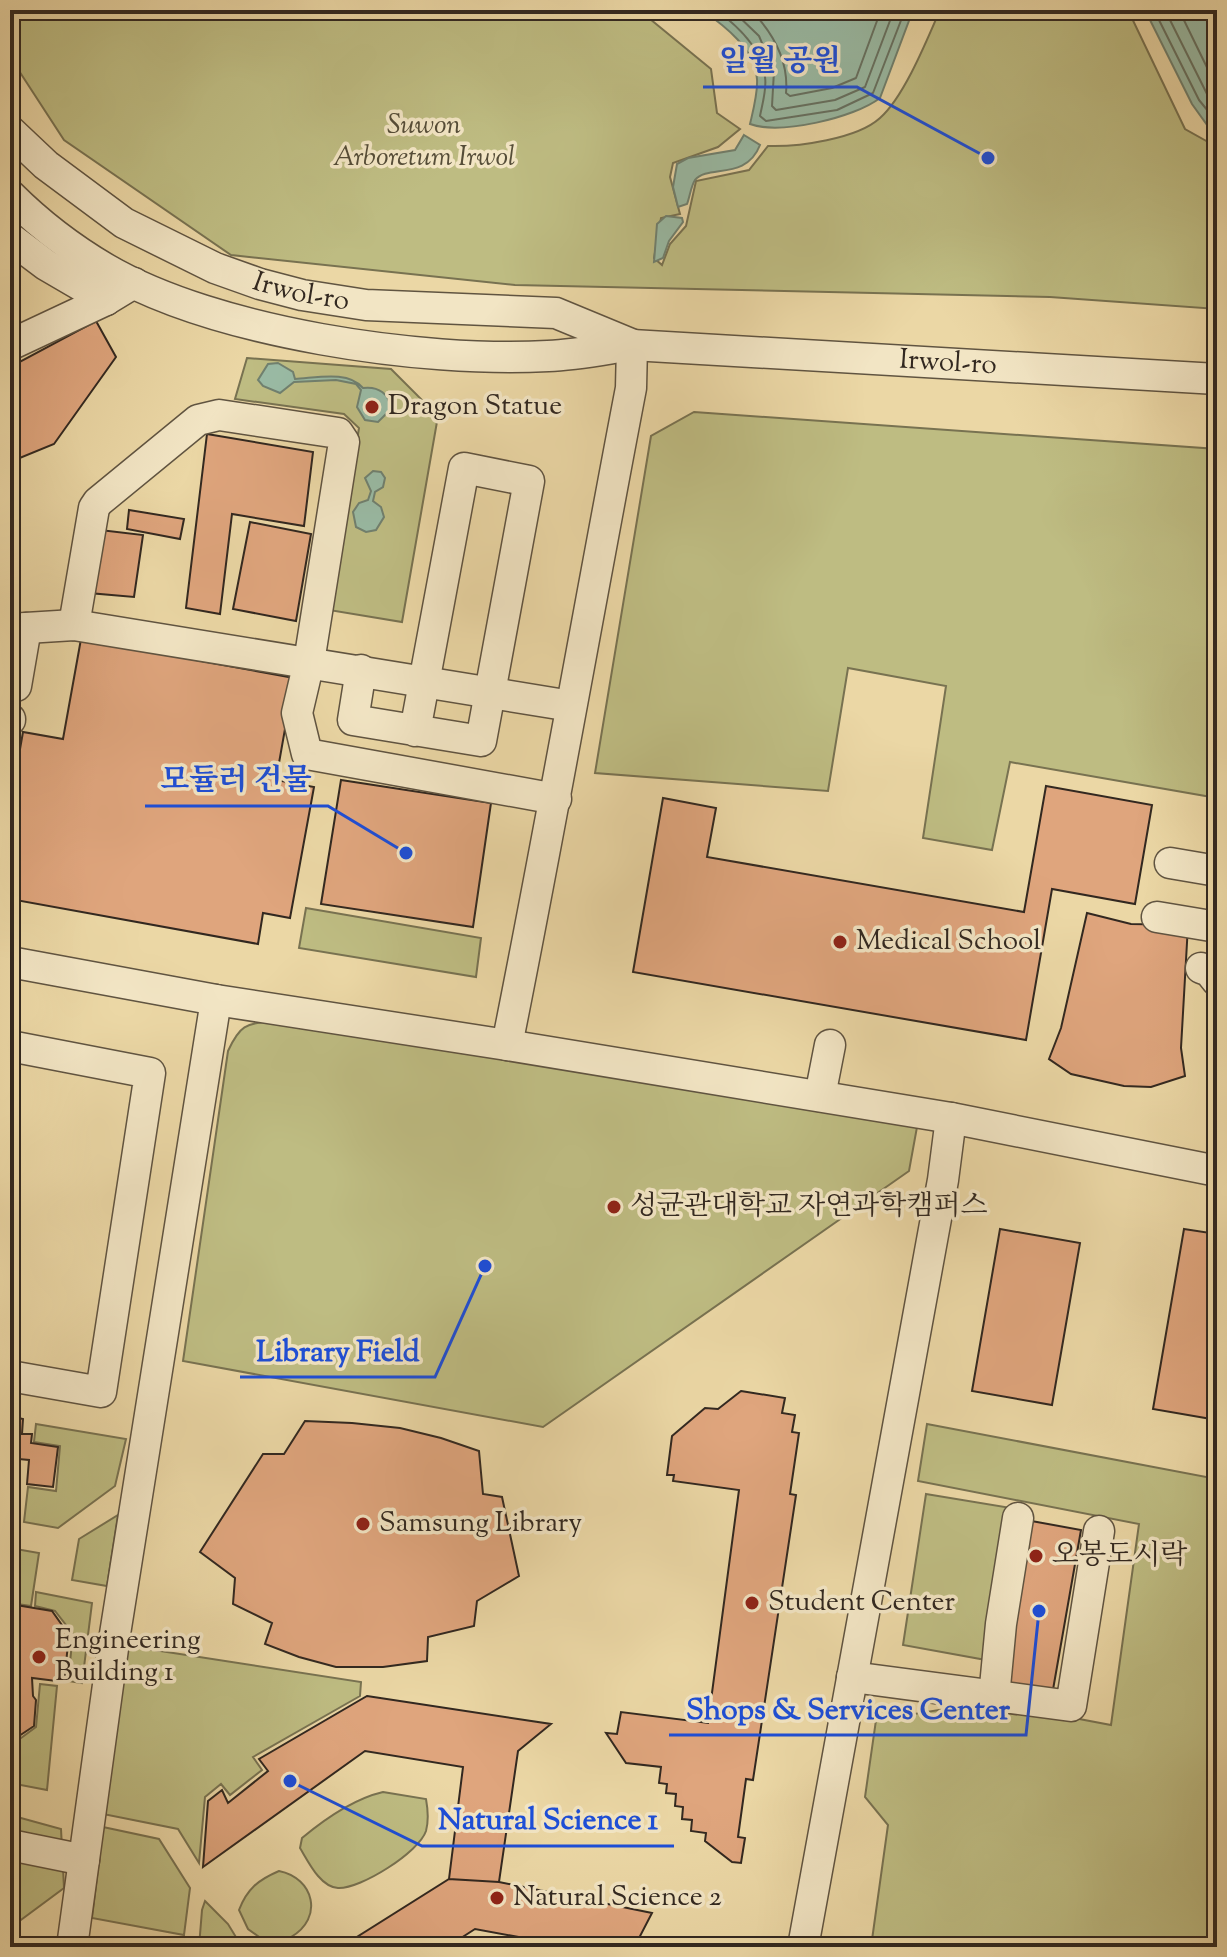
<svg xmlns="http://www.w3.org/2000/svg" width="1227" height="1957" font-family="'Sorts Mill Goudy','Noto Serif KR',serif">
<rect width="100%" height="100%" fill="#ebd7a5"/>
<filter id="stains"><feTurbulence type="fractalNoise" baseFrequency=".0025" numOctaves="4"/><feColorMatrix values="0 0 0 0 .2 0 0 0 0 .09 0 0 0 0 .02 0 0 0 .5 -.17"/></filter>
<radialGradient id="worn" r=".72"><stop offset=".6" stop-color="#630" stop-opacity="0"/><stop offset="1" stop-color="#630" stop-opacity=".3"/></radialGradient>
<path fill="#bebc82" stroke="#787251" stroke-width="2" d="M10,10H639L711,69L717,113L740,129L718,147L673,163L670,177L680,214L661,218L654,258L662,265L670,244L686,226L696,181L749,170L768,146C798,147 857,139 880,118C904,97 927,40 940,10H1128L1185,129L1217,147V309L1050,297L515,285L231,255L64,140L10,57Z
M247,358L391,369L438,416L402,622L329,610L359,428L344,414L235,399Z
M694,412L1217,449V798L1010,762L992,850L923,838L946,686L848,668L828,791L595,773L651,436Z
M306,908L481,938L476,977L299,948Z
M273,1021L917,1127L909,1171L543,1427L183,1361L228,1051C240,1025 245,1024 273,1021Z
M36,1424L126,1439L115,1486L58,1528L24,1522L28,1487L56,1491L60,1446L34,1442Z
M927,1424L1217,1479V1947H871L888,1825L865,1797L876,1720L989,1702L1111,1725L1139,1524L918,1481Z
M926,1494L1011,1508L986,1660L903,1645Z
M118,1515L107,1586L72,1580L79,1539Z
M10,1548L39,1553L31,1606L10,1603Z
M36,1592L92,1603L82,1683L68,1681L73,1634L55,1611L35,1606Z
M128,1646L361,1682L360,1696L253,1757L262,1770L230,1795L221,1784L205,1797L199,1863L178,1829L103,1814Z
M40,1684L57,1686L47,1790L10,1783V1738H21L36,1727Z
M383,1792L426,1799C428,1810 429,1820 426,1831C419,1852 361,1889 338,1888C320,1887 308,1861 300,1848L302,1838C326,1818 353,1799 383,1792Z
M10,1815L61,1829L64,1888L10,1928Z
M103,1827L159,1839L190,1888L184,1935L92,1918Z
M279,1871C314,1878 324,1918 291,1937C284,1941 274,1941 266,1942L248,1929L239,1910C247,1889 258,1880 279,1871Z
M205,1901L228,1924L242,1947H199L202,1910Z"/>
<path fill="#99baa4" stroke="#70806f" stroke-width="2" d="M702,10H913L880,98C854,118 780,135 750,124C753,111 758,93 757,79C755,49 725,26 702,10Z
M1145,10H1217V130L1210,129L1192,104Z
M744,135L760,145C746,181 708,164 695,180C691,186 690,196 687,204L678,207L673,187L677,164L688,158L735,150Z
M666,216L682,218L683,222L669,241L663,258L654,262L657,224Z
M278,363L293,372L295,379C316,378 348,370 363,388C378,386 391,394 390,410L378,422L365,420L357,407L361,390L356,384L336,380L294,382L280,393L263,386L258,380L268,364Z
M373,471L381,472L385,478L383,487L375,492L373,501L381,507L384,517L376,530L366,532L356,527L353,512L359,503L368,500L371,491L365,478Z"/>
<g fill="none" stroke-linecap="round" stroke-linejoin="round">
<path stroke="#667162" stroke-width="2" d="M716,10C738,26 762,48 765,77C767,89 762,105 760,116L766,121L837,110L873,93L905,10
M732,10L759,36L774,71L772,106L776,110L835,100L865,87L894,10
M751,10C773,33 789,60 786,93L790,96L832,88L856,78L881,10
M1154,10L1199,100L1217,122
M1165,10L1207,94L1217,108
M1179,10L1217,88"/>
</g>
<path fill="#dfa57d" stroke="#322820" stroke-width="2" d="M96,321L116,357L54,444L10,462V367Z
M207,434L313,452L304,526L232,514L220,614L186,608Z
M129,510L184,519L180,539L127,529Z
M250,522L311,534L296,621L233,609Z
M100,530L143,535L134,597L89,593Z
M81,639L294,678L276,780L314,787L290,918L263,913L258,944L10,899V806L23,732L63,739Z
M341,780L491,803L473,927L321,904Z
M1046,786L1152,805L1135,904L1052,889L1026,1040L633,972L663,798L716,808L707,857L1024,912Z
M1087,913L1131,924L1188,925L1181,1048L1185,1076L1151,1087L1124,1086L1071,1074L1049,1059L1061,1028Z
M1000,1229L1080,1243L1052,1405L972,1391Z
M1184,1229L1217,1234V1420L1153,1409Z
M741,1391L785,1398L782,1413L795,1415L792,1432L799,1433L790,1494L796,1495L753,1780L746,1779L738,1837L745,1838L741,1863L732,1862L705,1841L706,1833L691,1831L692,1820L682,1819L683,1807L675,1806L676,1794L666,1793L667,1784L659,1783L661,1767L626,1763L606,1733L617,1734L621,1712L708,1723L739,1490L673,1481L674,1475H667L672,1436L705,1408L718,1409Z
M10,1416L23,1419L22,1434H32L31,1443L58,1447L53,1487L27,1484L29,1460L19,1459L17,1489L10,1487Z
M305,1421L352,1423L400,1428L441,1438L479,1451L483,1494L502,1497L519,1576L477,1601L474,1626L428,1637L427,1661L383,1667H336L299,1657L265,1644L272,1623L233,1604L235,1578L200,1552L263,1454H284Z
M1026,1520L1081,1530L1051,1701L998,1692Z
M10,1604L52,1611L69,1635L64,1682L32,1678L33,1696L36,1700L34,1726L19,1736L10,1735Z
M367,1696L551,1724L518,1751L499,1882L449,1879L463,1767L365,1751L203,1867L208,1801L222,1790L228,1803L268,1771L259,1759Z
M449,1879L499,1882L652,1913L639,1938L637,1947H573L475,1929L447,1947H341Z"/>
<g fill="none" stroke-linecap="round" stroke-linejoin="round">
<defs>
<g id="minor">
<path id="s1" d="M10,131L46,165L124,223L215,268L260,284L302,295L366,305L556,313L631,344"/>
<path id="s2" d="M10,195C38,223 72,249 106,269C216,333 422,363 548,356C576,355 605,349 632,345L1217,379"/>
<path d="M10,238L46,265L106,300"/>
<path d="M10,345L106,300L134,283"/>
<path d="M74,625L94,508L98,502L198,420L219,415L338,433L344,442L309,662L297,713L307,754L556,799"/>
<path d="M10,629L74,625L571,706"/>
<path d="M361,670L353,720L481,741L529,481L464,468L415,731"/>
<path d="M16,686L26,628"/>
<path d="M10,720V719"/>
<path d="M1170,863L1217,871"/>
<path d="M1157,917L1217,927"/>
<path d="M10,962L216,1000L507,1045C551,826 589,607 631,388L632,345"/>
<path d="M1201,968L1209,971L1217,981"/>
<path d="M507,1045L951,1118L943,1180L803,1947"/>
<path d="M10,1046L150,1073L101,1392L10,1376"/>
<path d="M820,1096L830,1045"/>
<path d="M951,1118L1217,1171"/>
<path d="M852,1677L1071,1706L1099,1531"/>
<path d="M994,1697L1001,1624L1018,1518"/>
<path d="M10,1845L84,1860"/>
<path d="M72,1947L115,1634L216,1000"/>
</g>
</defs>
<use href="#minor" stroke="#605441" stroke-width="33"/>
<use href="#minor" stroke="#f2e5c4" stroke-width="30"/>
</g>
<g fill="#8f2418" stroke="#f2e5c4" stroke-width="3">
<circle cx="372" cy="407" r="8"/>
<circle cx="840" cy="942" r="8"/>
<circle cx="614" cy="1207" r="8"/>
<circle cx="363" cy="1524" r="8"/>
<circle cx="1036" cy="1556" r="8"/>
<circle cx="752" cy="1603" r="8"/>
<circle cx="39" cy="1657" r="8"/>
<circle cx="497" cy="1898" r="8"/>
</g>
<g text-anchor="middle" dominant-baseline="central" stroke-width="7" stroke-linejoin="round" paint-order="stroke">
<g font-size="28" font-style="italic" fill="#554d38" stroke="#f2e5c4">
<text x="424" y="126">Suwon<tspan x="424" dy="32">Arboretum Irwol</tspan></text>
</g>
<g font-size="28" fill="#322820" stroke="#f2e5c4">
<text stroke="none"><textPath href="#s1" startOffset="338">Irwol-ro</textPath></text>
<text stroke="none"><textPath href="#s2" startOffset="978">Irwol-ro</textPath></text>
</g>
<g font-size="28" fill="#322820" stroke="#f2e5c4" text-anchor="start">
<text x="388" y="407">Dragon Statue</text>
<text x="856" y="942">Medical School</text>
<text x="630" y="1207">성균관대학교 자연과학캠퍼스</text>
<text x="379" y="1524">Samsung Library</text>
<text x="1052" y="1556">오봉도시락</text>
<text x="768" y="1603">Student Center</text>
<text x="55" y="1641">Engineering<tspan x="55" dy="32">Building 1</tspan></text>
<text x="513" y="1898">Natural Science 2</text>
</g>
</g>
<path fill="none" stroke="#1d4ed8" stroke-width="3" d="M988 158L857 87H703M406 853L328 806H145M485 1266L435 1377H240M1039 1611L1026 1735H669M290 1781L422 1846H674"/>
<g fill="#1d4ed8" stroke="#f2e5c4" stroke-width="3">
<circle cx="988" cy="158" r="8"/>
<circle cx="406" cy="853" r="8"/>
<circle cx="485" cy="1266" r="8"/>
<circle cx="1039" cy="1611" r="8"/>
<circle cx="290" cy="1781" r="8"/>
</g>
<g font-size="30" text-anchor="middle" font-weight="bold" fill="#1d4ed8" stroke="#f2e5c4" stroke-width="7" stroke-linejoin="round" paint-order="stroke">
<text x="780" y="70">일월 공원</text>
<text x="236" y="789">모듈러 건물</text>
<text x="338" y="1361">Library Field</text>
<text x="848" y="1719">Shops &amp; Services Center</text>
<text x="548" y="1829">Natural Science 1</text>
</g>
<rect width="1227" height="1957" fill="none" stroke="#ebd7a5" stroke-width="40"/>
<rect x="12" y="12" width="1203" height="1933" fill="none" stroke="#322820" stroke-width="4"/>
<rect x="20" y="20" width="1187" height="1917" fill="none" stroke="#322820" stroke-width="2"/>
<rect width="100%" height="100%" filter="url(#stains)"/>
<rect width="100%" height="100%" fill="url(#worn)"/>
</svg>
